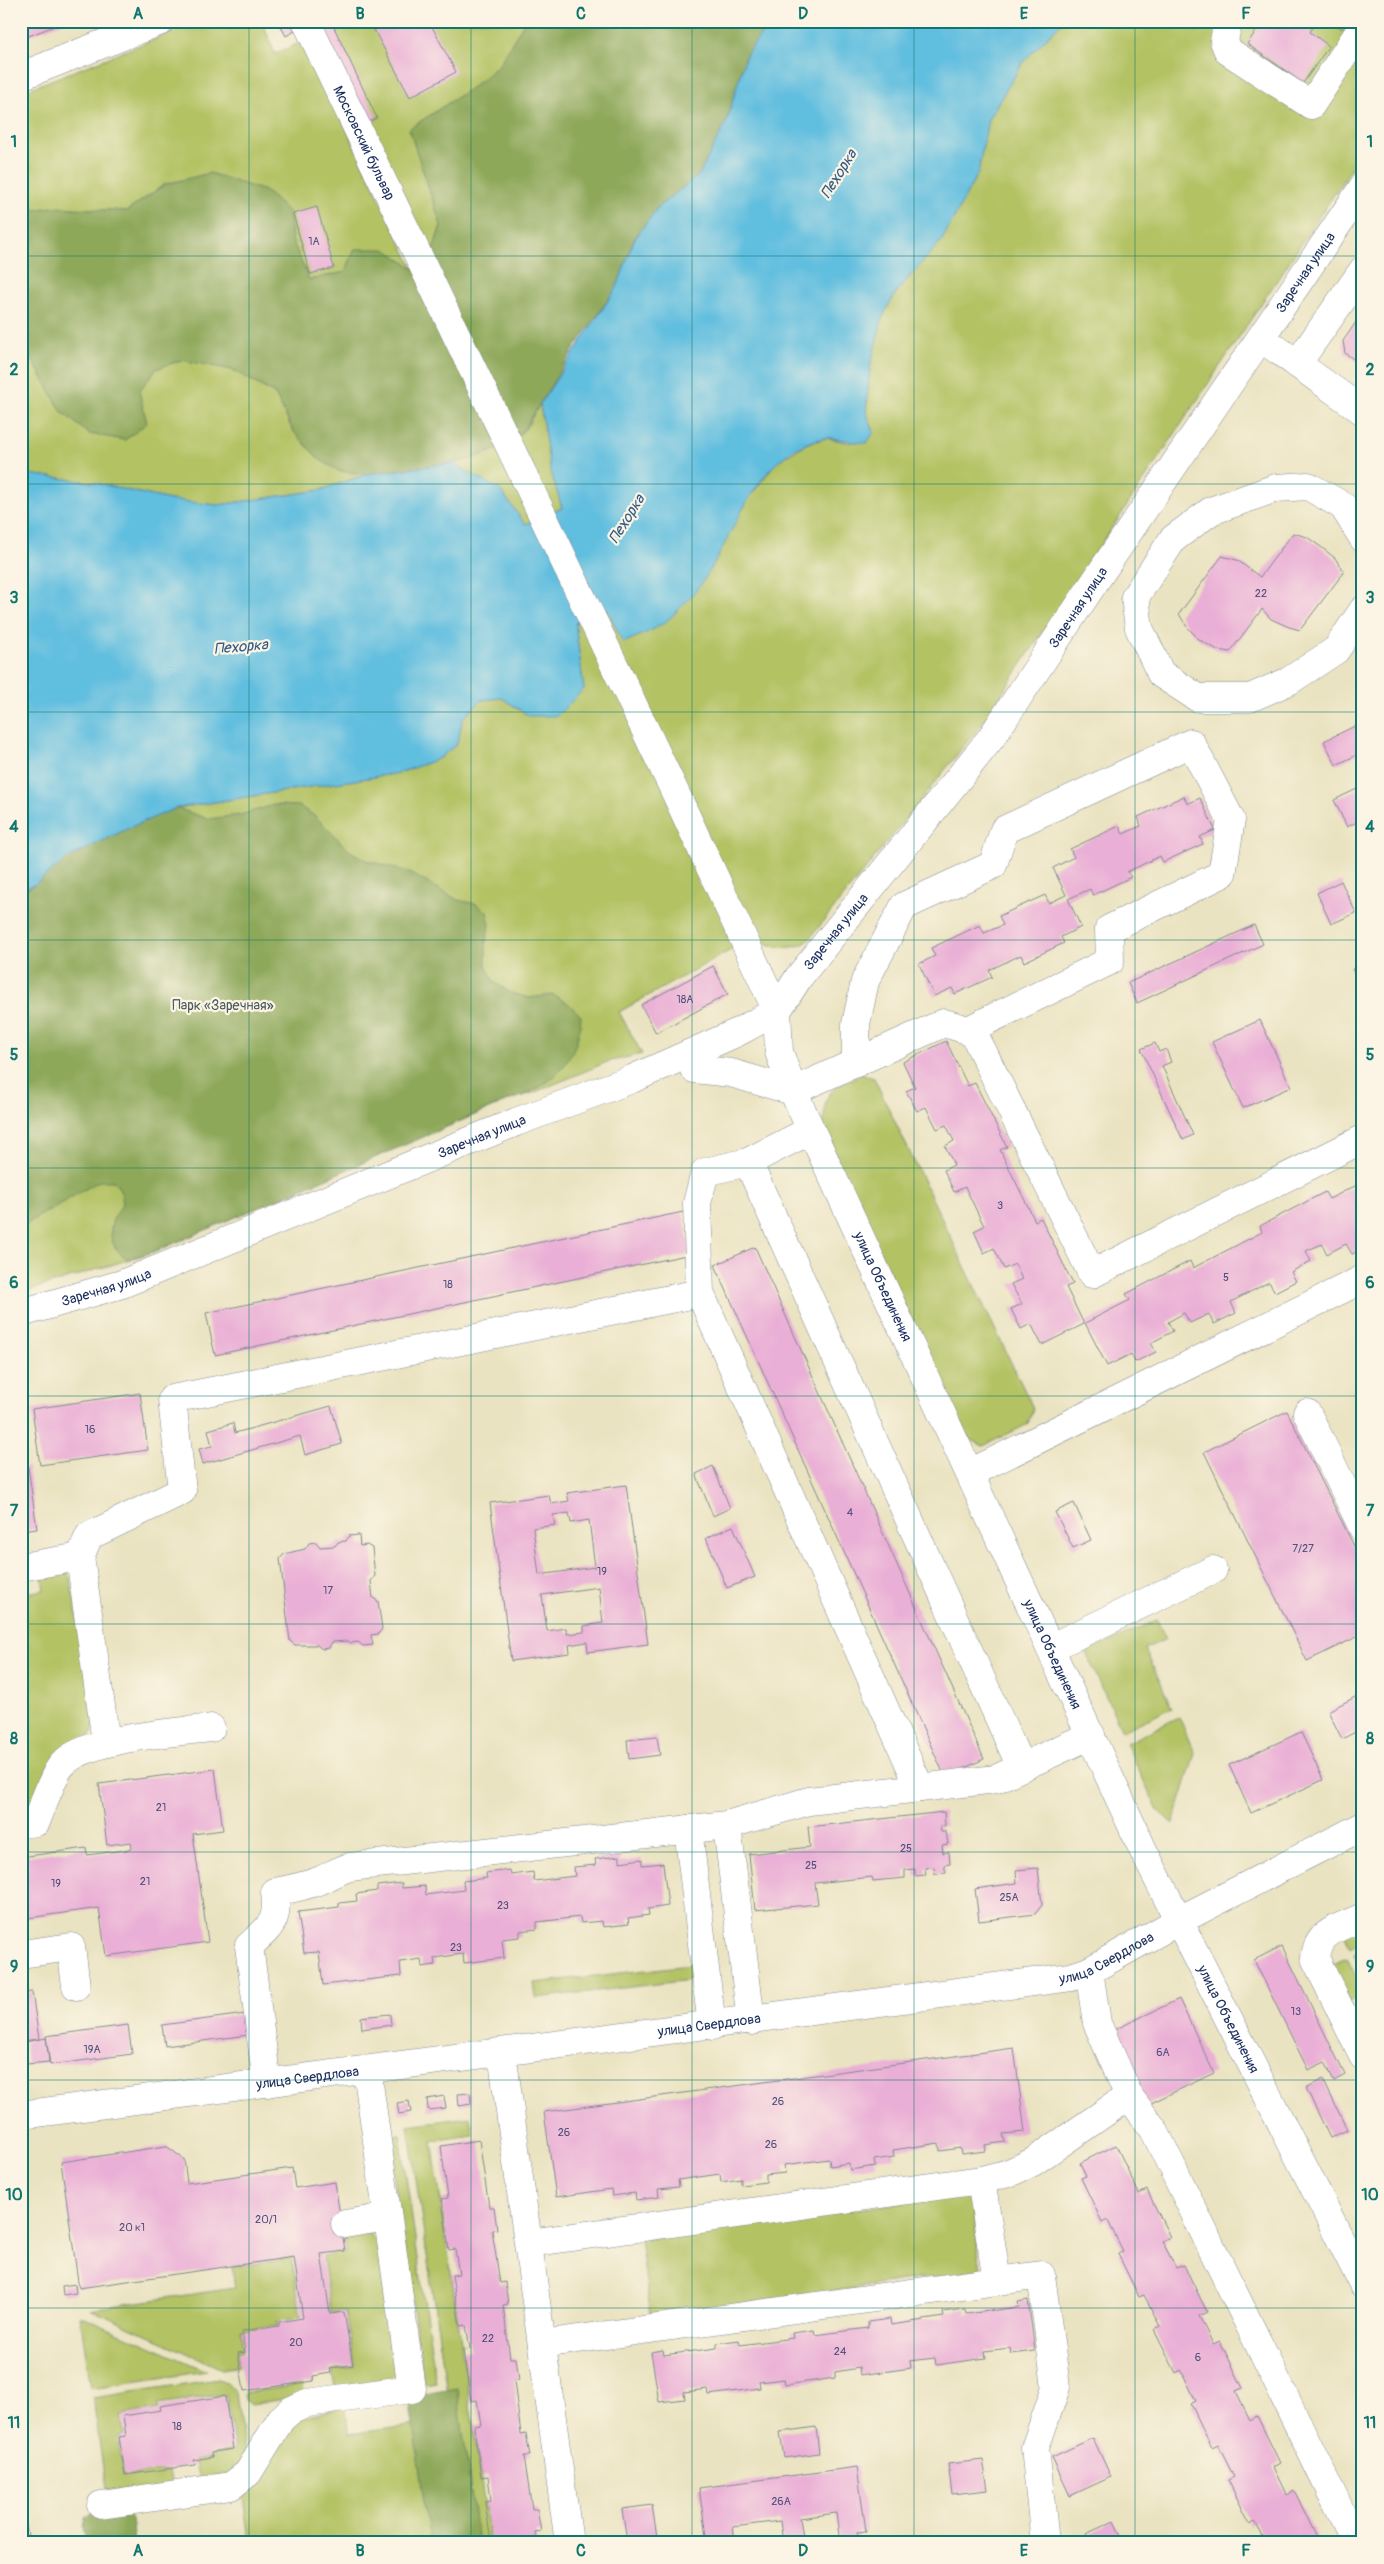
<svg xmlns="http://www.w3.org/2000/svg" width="1384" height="2564" font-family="Pangolin,sans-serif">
<rect width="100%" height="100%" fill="#fcf5e5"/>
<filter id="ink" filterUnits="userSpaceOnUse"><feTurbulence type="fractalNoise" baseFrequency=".02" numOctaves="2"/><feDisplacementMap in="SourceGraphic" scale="10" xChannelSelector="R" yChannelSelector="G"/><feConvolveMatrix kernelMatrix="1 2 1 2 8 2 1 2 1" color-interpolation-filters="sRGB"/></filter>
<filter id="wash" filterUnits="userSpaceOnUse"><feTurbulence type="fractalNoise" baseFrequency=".0096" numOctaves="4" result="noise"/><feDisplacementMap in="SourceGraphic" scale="20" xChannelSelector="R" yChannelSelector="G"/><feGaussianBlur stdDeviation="1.12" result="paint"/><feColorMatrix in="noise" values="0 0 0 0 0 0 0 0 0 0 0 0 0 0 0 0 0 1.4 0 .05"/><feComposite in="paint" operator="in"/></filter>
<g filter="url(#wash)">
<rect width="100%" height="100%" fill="#eae3c1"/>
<path fill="#b3c264" stroke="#677861" d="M201,21H262L275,54L304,41L413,268L346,272L309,280L292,240L289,212L165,184L127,211L53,207L21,212V92Z
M317,21H525L499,65L474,86L409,129L441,225L430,260Z
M1063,21H1363V151L981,725L807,942C790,951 770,949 756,936L619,1012L642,1054L607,1062L533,1093L512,1099L156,1251L21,1293V889L34,885L177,808L399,773L438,759L457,744L463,718L482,700L502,698L529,716L584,689L575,623L607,608L751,496L776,462L808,443L828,438L850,443L874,432L866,412L870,367L883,316L897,291L942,240L978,173L988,119L1024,61Z
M21,340L62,412L139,391L156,369L181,360L233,370L276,395L293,431L339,471L367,474L321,490L218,505L170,500L96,483L21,473Z
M540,404L550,468L562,508L525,524L500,490L452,463C474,459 508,448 523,431C530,424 534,413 540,404Z
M861,1074L874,1078L1033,1408L1028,1424L983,1446L968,1438L824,1135C824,1094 823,1092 861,1074Z
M41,1571L69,1573L97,1721L89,1737L33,1805L21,1812V1594L44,1590Z
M1157,1620L1166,1639L1145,1649L1172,1708L1122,1731L1086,1653Z
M1179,1717L1195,1753L1173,1824L1158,1811L1126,1743Z
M1363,1924V1941L1350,1947L1344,1933Z
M1363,1950V1973L1354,1954Z
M1347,1958L1363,1991V1995L1347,2003L1329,1966Z
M698,1964L700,1979L536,1998L534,1983Z
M470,2117L473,2135L432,2141L490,2543H469L408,2125Z
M400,2135L436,2382L424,2384L388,2136Z
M970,2193L981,2270L651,2317L640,2240Z
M369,2233L378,2243L396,2373L390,2379L335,2388L332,2370L354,2366L345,2311L331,2313L323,2256L346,2252L344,2236Z
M292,2258L301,2317L278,2320V2325L241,2330L243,2350L237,2352L239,2366L222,2369L90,2309L235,2288L232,2267Z
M80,2316L207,2371L91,2388Z
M218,2379L226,2382L236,2393L246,2460L240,2470L199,2482L195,2461L213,2458V2454L235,2450L226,2394L158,2404L159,2409L121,2415L124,2435L118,2437L124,2476L169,2470L172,2487L107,2496L93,2398Z
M303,2384L304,2391L299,2397L251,2404L245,2400L244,2393Z
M344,2406L349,2434L431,2423L448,2543H221L249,2539L242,2492L295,2420Z"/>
<path fill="#8ea85a" stroke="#546c5c" d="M525,21H771L746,55L726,123L699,175L658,207L634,239L617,287L575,347L523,431L495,450L469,460L452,463L367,474L339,471L320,460L293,431L275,394L233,370L181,360L156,369L139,391L147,423L125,440L89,434L62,412L21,340V212L53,207L127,211L165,184L210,173L265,191L289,212L292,240L309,280L345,272L355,249H385L413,268L430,260L441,225L409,129L474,86L499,65Z
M274,805L299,806L316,817L350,851L366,860L408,872L458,900L476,904L487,912L490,924L486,941V965L494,982L511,993L529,998L553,995L568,1003L581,1016C579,1059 553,1087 512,1099L156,1251L128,1259C114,1252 107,1236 113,1220C115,1214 121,1209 122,1203C123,1194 119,1187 114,1181H99L21,1227V894L68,858L133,826L177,808L208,819L240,815Z
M457,2388L478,2543H430L409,2397Z
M126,2511L132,2520L135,2543H86L83,2527L85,2517L93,2512Z"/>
<path fill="#61bedf" stroke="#3e769e" d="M771,21H1063L1024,61L988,119L978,173L942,240L897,291L883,316L870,367L866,412L874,432L867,443C856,443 832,437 825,438C754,451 737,534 701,584C693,595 672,618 661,625C650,632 636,637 623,643L607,609L575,623L584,689L557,716H529L502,698L482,700L463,718L457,744L438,759L399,773L177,808L133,826L68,858L34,885L21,889V473L96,483L170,500L218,505L321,490L367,474L452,463L500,490L525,524L562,508L550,468L540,404L617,287L634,240L658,207L699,175L726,123L746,55Z"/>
<g id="blocks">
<path fill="#eaafd6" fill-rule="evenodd" d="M21,21H67L21,39Z
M282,21H290L295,31L286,36L279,23Z
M319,21H331L377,118L367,123Z
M390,21H429L456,72L410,97L374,30Z
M1263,21H1317L1310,32L1329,46L1303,83L1247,44Z
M1330,21H1347L1342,29Z
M317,207L334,268L310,274L293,214Z
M1363,312V366L1345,353L1343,341Z
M1293,533L1307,537L1321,547L1335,558L1344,572L1300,630L1289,627L1271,619L1262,609L1230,652L1218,650L1201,641L1187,627L1179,614L1222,556L1237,560L1260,577Z
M1355,726L1363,742V752L1336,765L1324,741Z
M1363,786V819L1347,827L1334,800Z
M1184,796L1187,804L1200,798L1215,830L1200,837L1203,844L1163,862L1160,856L1127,872L1131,877L1093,895L1090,889L1068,899L1081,927L1061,937L1064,943L1024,962L1021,955L989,970L992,977L955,994L952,988L934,996L919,964L935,956L931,948L980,925L984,933L1003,925L999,916L1045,895L1049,903L1066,895L1053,868L1074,857L1070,849L1119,826L1123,834L1141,826L1138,817Z
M1341,881L1356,913L1331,924L1317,893Z
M1254,925L1263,944L1137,1003L1128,983Z
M1363,964V991L1352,969Z
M713,966L728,994L656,1033L641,1005Z
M1260,1020L1291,1087L1243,1108L1212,1042Z
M946,1041L968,1086L975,1083L1007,1147L1000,1150L1035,1221L1041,1218L1073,1284L1066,1287L1084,1324L1042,1345L1031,1324L1021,1329L1011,1309L1022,1304L1011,1284L1022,1279L1015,1264L1004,1269L994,1248L984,1253L974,1231L984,1226L965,1187L954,1192L944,1170L954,1165L945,1146L954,1141L946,1125L937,1129L926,1107L917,1111L906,1091L915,1087L903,1062Z
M1155,1043L1159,1052L1166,1049L1171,1062L1162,1066L1193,1135L1183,1140L1141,1049Z
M1363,1182V1249L1352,1254L1346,1244L1327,1254L1322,1244L1306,1251L1311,1261L1291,1272L1296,1281L1275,1292L1269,1282L1231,1302L1236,1313L1214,1324L1209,1314L1190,1323L1184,1313L1168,1322L1173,1331L1151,1343L1156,1352L1135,1362L1131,1354L1107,1366L1085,1323L1130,1300L1126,1294L1190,1261L1193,1268L1262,1232L1260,1226L1325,1192L1329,1199Z
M683,1212L691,1254L215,1355L206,1313Z
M755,1247L984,1759L945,1777L715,1265Z
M140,1393L148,1450L40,1465L32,1409Z
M331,1406L342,1444L305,1455L300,1436L203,1464L199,1449L212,1446L208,1430L233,1423L235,1433Z
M1287,1411L1363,1564V1634L1307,1661L1204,1452Z
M713,1466L730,1508L713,1516L696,1474Z
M28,1467L37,1529L21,1531V1468Z
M626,1485L648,1644L588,1652L587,1642L569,1645L570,1653L511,1661L490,1503L549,1495L551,1504L569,1501L567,1493ZM569,1513L571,1523L589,1520L595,1567L539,1575L533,1528L555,1525L553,1515ZM599,1587L603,1623L584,1626V1632L567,1634L566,1628L547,1631L542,1595Z
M1074,1503L1091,1540L1073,1548L1055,1512Z
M733,1526L755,1577L727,1588L706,1538Z
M359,1535L360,1546L367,1545L372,1548L375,1576L371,1581L373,1598L378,1601L382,1629L378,1634L371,1635L373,1645L363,1646L358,1642L350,1643L347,1641L332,1642L329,1648L322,1649L317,1645H295L290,1641L280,1559L284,1554L305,1549L309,1543L316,1542L320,1547L335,1546L338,1542L346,1541L349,1536Z
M1363,1693V1728L1342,1739L1328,1711Z
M1301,1732L1323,1780L1251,1813L1229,1765Z
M657,1737L660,1755L629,1759L627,1740Z
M215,1769L223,1830L193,1834L208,1942L106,1956L99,1908L21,1919V1857L86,1848L87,1855L132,1849L131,1842L107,1845L99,1784Z
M944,1812L945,1826H940L941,1832H946L948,1844L942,1845L943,1853L949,1852L950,1864L944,1865L946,1873L935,1874L934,1867L925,1868L926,1875L915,1876V1869L905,1870V1878L873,1881L872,1877L815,1883L818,1904L755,1910L749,1854L810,1847L808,1827Z
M620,1856V1862L642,1859V1865L663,1863L668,1906L648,1909L649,1915L628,1918L629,1924L603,1927L602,1921L581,1923L580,1917L537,1922V1929L520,1931V1937L502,1939L504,1958L464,1963L463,1954L434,1958L435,1965L428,1966L422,1967L421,1959L400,1962L401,1976L323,1985L319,1952L304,1953L298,1912L339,1907V1903L357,1901L356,1894L377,1891V1886L402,1883V1888L425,1886L426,1895L464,1890L463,1881L487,1878L486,1873L510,1870L511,1875L533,1872L534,1881L575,1876L574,1867L596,1865L595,1859Z
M1038,1868L1042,1905L1035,1914L979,1921L975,1889L1017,1883L1016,1870Z
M1282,1946L1345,2075L1334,2081L1325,2062L1308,2070L1254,1960Z
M32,1992L39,2039L21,2041V1993Z
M1179,1999L1214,2073L1147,2105L1112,2031Z
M245,2014L249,2035L165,2046L162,2025Z
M390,2014L391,2025L362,2029L361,2017Z
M128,2025L132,2054L50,2065L46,2036Z
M46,2038L49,2062L27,2064L25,2042Z
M1014,2048L1025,2132L1003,2134L1005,2142L985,2145L986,2151L961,2154L960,2148L940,2151L939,2143L893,2150L894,2157L874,2160L875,2166L850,2170L849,2163L830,2166L829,2159L784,2165L785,2173L766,2175V2182L741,2185V2179L721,2182L720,2174L678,2180L679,2187L658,2189L659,2197L636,2200L635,2193L612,2196L611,2189L556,2197L544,2112Z
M1323,2079L1347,2130L1330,2138L1306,2088Z
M470,2093L471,2104L459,2106L458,2094Z
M444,2096L446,2108L428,2110L427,2099Z
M409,2101L411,2112L399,2114L397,2103Z
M479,2140L489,2207H494L497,2229L492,2230L500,2283L505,2282L508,2304L503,2305L510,2358H516L519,2380L514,2381L521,2434L526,2433L530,2456H524L532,2509H537L541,2531L535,2532L537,2543H491L485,2502L491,2501L488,2476L481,2477L474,2426L481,2425L477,2400L471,2401L463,2351L470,2349L466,2325L460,2326L452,2275L459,2274L455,2249L449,2250L442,2199L448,2198L441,2146Z
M1116,2145L1139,2194L1147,2190L1170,2237L1162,2241L1176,2268L1184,2265L1207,2312L1199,2316L1213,2344L1220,2341L1243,2388L1236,2391L1250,2420L1257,2416L1280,2463L1273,2467L1286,2494L1294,2490L1317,2538L1310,2543H1265L1255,2521L1250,2524L1228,2480L1234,2477L1218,2445L1212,2448L1191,2404L1196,2401L1181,2370L1176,2373L1154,2329L1160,2326L1144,2295L1139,2297L1118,2254L1123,2251L1107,2219L1102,2222L1081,2178L1086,2176L1080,2163Z
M166,2146L184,2159L187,2183L292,2168L295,2188L335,2182L345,2251L321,2254L330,2314L344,2312L353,2365L330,2368L331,2373L313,2376L314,2381L244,2391L238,2353L245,2352L242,2331L279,2326V2322L303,2318L294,2257L79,2288L61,2162Z
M75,2284L76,2293L63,2295L62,2286Z
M1028,2300L1035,2351L1011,2354L1010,2348L985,2351L986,2358L936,2365L935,2358L910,2361L911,2368L860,2375L859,2368L835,2372V2378L785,2385L784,2379L759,2382L760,2388L709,2395L708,2389L684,2392L685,2399L659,2402L651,2352L663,2350L664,2355L717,2348V2343L739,2340L740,2345L793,2338L792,2333L814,2330L815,2335L868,2328V2322L890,2319L891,2325L944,2317L943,2312L965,2309L966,2314L1019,2307L1018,2302Z
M225,2396L233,2449L211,2452L212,2457L194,2460L195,2465L125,2475L119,2437L126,2436L123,2416L161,2410L160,2406Z
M816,2427L819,2453L784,2458L780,2432Z
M1093,2438L1111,2477L1070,2496L1052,2457Z
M983,2460L988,2490L952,2494L948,2464Z
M857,2467L866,2531L857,2532L859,2543H840L836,2513L800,2518L804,2543H783L780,2521L733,2527L735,2543H707L699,2488Z
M21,2500L28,2536L21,2537Z
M652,2505L657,2538L627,2542L622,2509Z
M1114,2521L1123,2541L1090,2543L1086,2534Z"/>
</g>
</g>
<g filter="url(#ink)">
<use href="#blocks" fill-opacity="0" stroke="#828990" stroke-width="1"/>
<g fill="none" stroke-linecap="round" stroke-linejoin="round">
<defs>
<g id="minor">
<path id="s1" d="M306,21L675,792L777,1011L779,1052L793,1091L1144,1852L1363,2284"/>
<path d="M1228,21L1224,41L1228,51L1311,105L1363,26"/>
<path d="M21,76L161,21"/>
<path d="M1261,338L1363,411"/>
<path d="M1297,364L1363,270"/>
<path d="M1363,538L1343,506L1308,486L1276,488L1211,511L1173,539L1135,597L1139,628L1161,674L1198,698H1250L1289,681L1336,650L1363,610"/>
<path d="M856,1063V1024L865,981L904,906L993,865L1004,830L1191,743L1231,820L1222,874L1109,929L1110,961L968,1030"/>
<path d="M694,1069L731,1073L793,1091L944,1023L968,1030L976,1038L1092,1274L1363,1139"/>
<path d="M748,1162L1021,1767"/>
<path d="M700,1293L920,1788"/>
<path id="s2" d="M21,1313L122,1284L516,1122L632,1079L736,1033L777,1011L799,977L991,738L1100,574L1363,187"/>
<path d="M1307,1413L1363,1528"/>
<path d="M970,1473L1363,1279"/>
<path d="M80,1557L106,1742"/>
<path d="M21,1567L80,1557L89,1536L182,1491L172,1399L700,1293L697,1203L705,1172L748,1162L811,1130"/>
<path d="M1050,1648L1213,1570"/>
<path d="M21,1824L36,1822C42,1808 52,1777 61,1766C84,1737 175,1733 211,1728"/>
<path d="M727,1825L751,2021"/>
<path d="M688,1829L712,2026"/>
<path d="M1363,1917C1341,1927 1317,1931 1315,1958L1363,2056"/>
<path d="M21,1954L71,1947L76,1986"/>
<path d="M1089,1971L1097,2023L1129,2096L1154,2130L1356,2543"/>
<path d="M502,2053L569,2543"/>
<path d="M267,2083L249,1946C270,1927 279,1922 275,1892C291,1889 306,1886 321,1880C332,1875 339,1870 350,1867L727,1825L809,1801L996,1779L1091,1735"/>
<path d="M981,2180L997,2281"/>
<path d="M345,2224L387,2217"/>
<path d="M529,2243L981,2180L1009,2173L1033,2162L1129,2096"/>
<path d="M542,2344L1041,2275L1056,2387L1035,2448L1045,2543"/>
<path d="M101,2505L231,2486L248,2473L281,2419L290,2411L307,2403L412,2389L367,2070"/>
</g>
<g id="major">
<path id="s3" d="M21,2115L1071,1977L1089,1971L1180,1920L1363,1826"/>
</g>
</defs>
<use href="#minor" stroke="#828990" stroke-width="29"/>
<use href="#major" stroke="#828990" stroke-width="29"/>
<use href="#minor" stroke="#fff" stroke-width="28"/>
<use href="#major" stroke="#fff" stroke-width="28"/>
</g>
</g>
<path fill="none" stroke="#0f766e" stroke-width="1" stroke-opacity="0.55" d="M249,21V2543M471,21V2543M692,21V2543M914,21V2543M1135,21V2543M21,256H1363M21,484H1363M21,712H1363M21,940H1363M21,1168H1363M21,1396H1363M21,1624H1363M21,1852H1363M21,2080H1363M21,2308H1363"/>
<g text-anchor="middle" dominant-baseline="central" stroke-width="4.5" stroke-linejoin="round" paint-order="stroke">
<g font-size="11" fill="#4f4f7c">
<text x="314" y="241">1А</text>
<text x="1261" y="593">22</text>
<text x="685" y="999">18А</text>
<text x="1000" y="1205">3</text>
<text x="1226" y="1277">5</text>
<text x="448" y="1284">18</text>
<text x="90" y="1429">16</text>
<text x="850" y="1512">4</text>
<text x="1303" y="1548">7/27</text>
<text x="602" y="1571">19</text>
<text x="328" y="1590">17</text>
<text x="161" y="1807">21</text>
<text x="906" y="1848">25</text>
<text x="811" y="1865">25</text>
<text x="145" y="1881">21</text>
<text x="56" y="1883">19</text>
<text x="1009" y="1897">25А</text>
<text x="503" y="1905">23</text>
<text x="456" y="1947">23</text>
<text x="1296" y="2011">13</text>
<text x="92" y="2049">19А</text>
<text x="1163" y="2052">6А</text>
<text x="778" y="2101">26</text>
<text x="564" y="2132">26</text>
<text x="771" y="2144">26</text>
<text x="266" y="2219">20/1</text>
<text x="132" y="2227">20 к1</text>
<text x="488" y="2338">22</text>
<text x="296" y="2342">20</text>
<text x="840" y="2351">24</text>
<text x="1198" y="2357">6</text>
<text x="177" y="2426">18</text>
<text x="781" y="2501">26А</text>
</g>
<g font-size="14" fill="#1b2f5e" stroke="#fcf5e5">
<text stroke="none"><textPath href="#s1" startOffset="135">Московский бульвар</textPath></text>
<text stroke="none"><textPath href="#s2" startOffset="1724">Заречная улица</textPath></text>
<text stroke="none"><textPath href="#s2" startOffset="1319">Заречная улица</textPath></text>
<text stroke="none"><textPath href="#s2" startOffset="914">Заречная улица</textPath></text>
<text stroke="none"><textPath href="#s2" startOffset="494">Заречная улица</textPath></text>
<text stroke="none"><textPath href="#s2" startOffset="89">Заречная улица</textPath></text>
<text stroke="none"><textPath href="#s1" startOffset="1394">улица Объединения</textPath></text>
<text stroke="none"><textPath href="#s1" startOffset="1799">улица Объединения</textPath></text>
<text stroke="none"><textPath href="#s3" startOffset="1099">улица Свердлова</textPath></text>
<text stroke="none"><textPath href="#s1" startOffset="2204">улица Объединения</textPath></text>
<text stroke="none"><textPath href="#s3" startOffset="694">улица Свердлова</textPath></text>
<text stroke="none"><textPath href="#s3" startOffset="289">улица Свердлова</textPath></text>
</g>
<g font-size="14" fill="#495b60" stroke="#fcf5e5">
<text x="223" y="1005">Парк «Заречная»</text>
</g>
<g font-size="15" font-style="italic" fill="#305a85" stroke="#fcf5e5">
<text transform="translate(839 174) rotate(-58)">Пехорка</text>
<text transform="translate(627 519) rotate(-58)">Пехорка</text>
<text transform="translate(241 647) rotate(-5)">Пехорка</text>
</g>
</g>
<rect width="1384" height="2564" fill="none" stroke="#fcf5e5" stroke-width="55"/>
<rect x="28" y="28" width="1328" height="2508" fill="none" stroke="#0f766e" stroke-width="2"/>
<g font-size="16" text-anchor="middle" font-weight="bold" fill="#0f766e">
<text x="138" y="19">A</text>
<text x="360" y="19">B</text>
<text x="581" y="19">C</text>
<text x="803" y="19">D</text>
<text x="1024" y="19">E</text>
<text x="1246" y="19">F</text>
<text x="14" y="147">1</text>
<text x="1370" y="147">1</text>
<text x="14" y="375">2</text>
<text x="1370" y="375">2</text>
<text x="14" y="603">3</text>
<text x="1370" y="603">3</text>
<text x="14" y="832">4</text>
<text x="1370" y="832">4</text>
<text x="14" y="1060">5</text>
<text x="1370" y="1060">5</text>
<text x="14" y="1288">6</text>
<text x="1370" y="1288">6</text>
<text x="14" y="1516">7</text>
<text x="1370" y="1516">7</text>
<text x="14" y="1744">8</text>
<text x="1370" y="1744">8</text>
<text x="14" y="1972">9</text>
<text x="1370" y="1972">9</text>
<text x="14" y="2200">10</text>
<text x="1370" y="2200">10</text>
<text x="14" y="2428">11</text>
<text x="1370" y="2428">11</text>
<text x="138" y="2556">A</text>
<text x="360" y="2556">B</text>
<text x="581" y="2556">C</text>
<text x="803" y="2556">D</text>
<text x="1024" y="2556">E</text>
<text x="1246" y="2556">F</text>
</g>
</svg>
